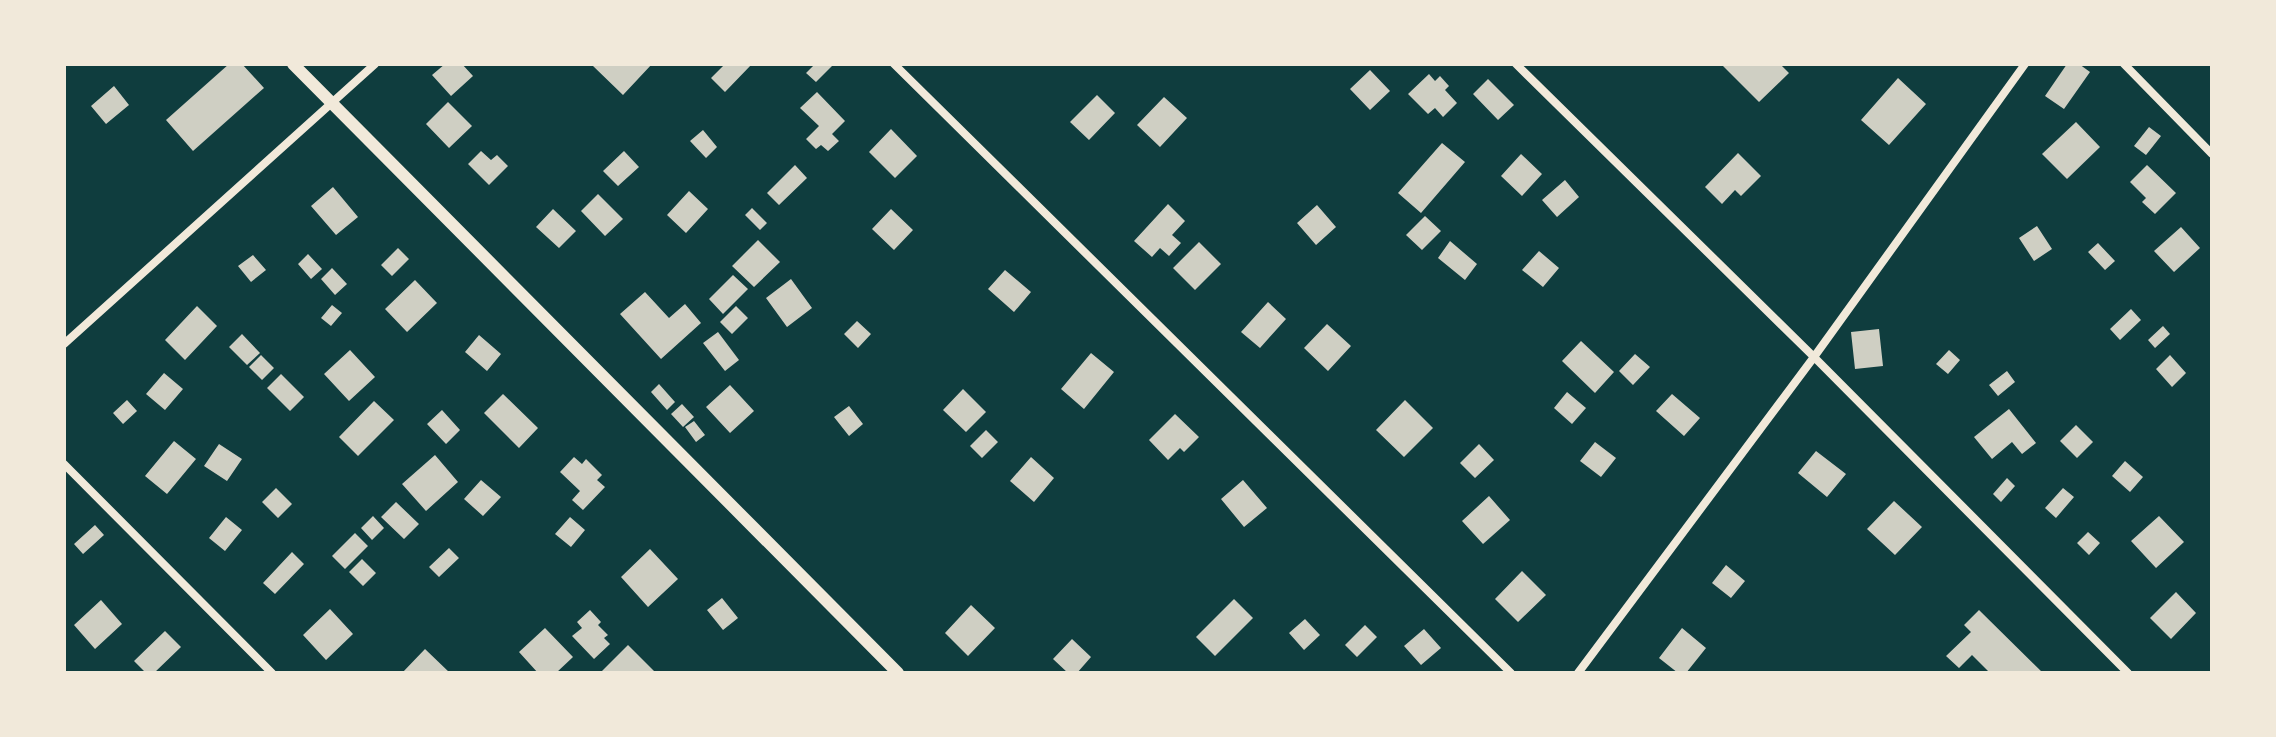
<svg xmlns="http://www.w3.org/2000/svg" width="2276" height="737" font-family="Ubuntu,sans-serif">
<rect width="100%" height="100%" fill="#0f3d3e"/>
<path fill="#cfcfc3" d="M229,64H242L264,88L193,151L166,120Z
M445,64H462L473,76L451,96L432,75Z
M596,64H652L623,95L593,66Z
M725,64H752L725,92L711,78Z
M815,64H834L816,82L806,73Z
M1721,64H1780L1789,73L1759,102Z
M2067,64H2079L2090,72L2064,109L2045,96Z
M1370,70L1390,91L1370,110L1350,89Z
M1429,74L1435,81L1440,76L1449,86L1445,90L1457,103L1443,117L1435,108L1428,114L1408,94Z
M1898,78L1926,104L1889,145L1861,120Z
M1488,79L1514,105L1498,120L1473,94Z
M114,86L129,105L106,124L91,106Z
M817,92L845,121L832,134L839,141L828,151L821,145L816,149L806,139L819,126L800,108Z
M1097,95L1115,113L1089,140L1070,122Z
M1164,97L1187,118L1160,147L1137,125Z
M448,102L472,126L449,148L426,124Z
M2076,122L2100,147L2067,179L2042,154Z
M2149,127L2161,136L2146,155L2134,146Z
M891,129L917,156L895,178L869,152Z
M703,130L717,147L706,158L690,141Z
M1442,143L1465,162L1421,213L1398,193Z
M481,151L491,160L497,155L508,166L489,185L468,164Z
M624,151L639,167L618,186L603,171Z
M1738,153L1761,176L1741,196L1735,190L1722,204L1705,187Z
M1521,154L1542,174L1522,196L1501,176Z
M795,165L807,178L779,205L767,193Z
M2147,165L2176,193L2155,214L2142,202L2146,198L2130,182Z
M1565,180L1579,197L1557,217L1542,200Z
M333,187L358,217L336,235L311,206Z
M689,191L708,209L686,233L667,215Z
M598,194L623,219L605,236L581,211Z
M1168,204L1185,221L1172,235L1181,243L1169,256L1160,248L1152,257L1134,241Z
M1317,205L1336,227L1316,245L1297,223Z
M752,208L767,223L760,230L745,215Z
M553,209L576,231L559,248L536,227Z
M891,209L913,230L894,250L872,229Z
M1425,216L1441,231L1422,250L1406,235Z
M2037,226L2052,249L2034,261L2019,238Z
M2181,227L2200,248L2174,272L2154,251Z
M758,240L780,262L754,287L732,266Z
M1450,241L1477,264L1465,280L1438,258Z
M1199,242L1221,264L1195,290L1173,268Z
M2098,243L2115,261L2105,270L2088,252Z
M398,248L409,259L392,276L381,265Z
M1539,251L1559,268L1543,287L1522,270Z
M308,254L322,269L311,279L298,264Z
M253,255L266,270L251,282L238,266Z
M332,268L347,284L335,295L321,279Z
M1005,270L1031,292L1014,312L988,289Z
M733,275L748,289L723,314L709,299Z
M791,279L812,308L787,327L766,298Z
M415,280L437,303L407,332L385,309Z
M645,292L669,318L685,304L701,323L661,359L620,314Z
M1268,302L1286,319L1260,348L1241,332Z
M332,305L342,313L331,326L321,318Z
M197,306L217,326L185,360L165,340Z
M736,306L748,318L732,334L720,322Z
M2131,309L2141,320L2120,340L2110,329Z
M857,321L871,334L858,348L844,334Z
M1327,324L1351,346L1328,371L1304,348Z
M2163,326L2170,334L2155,348L2148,340Z
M1879,329L1883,366L1855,369L1851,332Z
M718,332L739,360L725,371L703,343Z
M242,334L260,353L247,365L229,347Z
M479,335L501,354L487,371L465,352Z
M1581,341L1614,372L1595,393L1562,361Z
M350,350L375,377L349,401L324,374Z
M1949,350L1960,360L1948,374L1936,364Z
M1091,353L1114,372L1084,409L1061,389Z
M1635,354L1650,367L1633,385L1619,371Z
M261,355L274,368L262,380L249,367Z
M2170,355L2186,373L2172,387L2156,369Z
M2007,371L2015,382L1998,396L1989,385Z
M164,373L183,389L165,410L146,394Z
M281,374L304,397L290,411L267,388Z
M659,384L675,402L667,410L651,392Z
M730,385L754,411L730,433L706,407Z
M963,389L986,412L966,432L943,410Z
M1567,392L1586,408L1572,424L1554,408Z
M503,394L538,428L519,448L484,413Z
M1672,394L1700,418L1684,436L1656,411Z
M127,400L137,411L123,424L113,413Z
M1405,400L1433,428L1404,457L1376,430Z
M374,401L394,420L358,456L339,437Z
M682,404L694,417L683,427L671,414Z
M849,406L863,424L849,436L834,417Z
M2009,409L2036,443L2022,454L2012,442L1992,459L1974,437Z
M442,410L460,430L446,444L427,424Z
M1175,414L1199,437L1184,452L1180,448L1168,460L1149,440Z
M694,421L705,435L696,442L685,427Z
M2076,425L2093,442L2077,458L2060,441Z
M986,430L998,442L982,458L970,446Z
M174,441L196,459L167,494L145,476Z
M1595,442L1616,458L1601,477L1580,461Z
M219,444L242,459L227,481L204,466Z
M1479,444L1494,460L1475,478L1460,463Z
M1816,451L1846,474L1827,497L1798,473Z
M435,455L458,482L426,511L402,484Z
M574,457L582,464L586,459L602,475L597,480L605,487L583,510L572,500L580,491L560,472Z
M1031,457L1054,478L1034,502L1010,481Z
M2125,461L2143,477L2130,492L2112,476Z
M2007,478L2015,486L2001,502L1993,494Z
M481,480L501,497L483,516L464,499Z
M1243,480L1267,508L1244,527L1221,499Z
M276,488L292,504L278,518L262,502Z
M2063,488L2074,497L2056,518L2045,508Z
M1489,496L1510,520L1483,544L1462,521Z
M1894,501L1922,527L1895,555L1867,529Z
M396,502L419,524L404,539L381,517Z
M373,516L384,528L372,540L361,528Z
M2159,516L2184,542L2156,568L2131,541Z
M226,517L242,530L225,551L209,538Z
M570,517L585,530L571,547L555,534Z
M95,525L104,535L83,554L74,544Z
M2088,532L2100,543L2089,555L2077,543Z
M355,533L368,546L345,569L332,556Z
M449,548L459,558L439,577L429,567Z
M650,549L678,579L648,607L621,577Z
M292,552L304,564L275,594L263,583Z
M362,559L376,573L363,586L349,572Z
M1726,565L1745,581L1731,598L1712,583Z
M1522,571L1546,595L1518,622L1495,599Z
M2176,592L2196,613L2171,639L2150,618Z
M722,598L738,618L723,630L707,610Z
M1234,599L1253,618L1215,656L1196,637Z
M101,600L122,624L95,649L74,625Z
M971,605L995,628L968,656L945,633Z
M330,609L353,634L326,660L303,635Z
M590,610L601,622L598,625L608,635L604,638L610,644L594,659L572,636L582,628L577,622Z
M1979,610L2043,673H1990L1972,655L1959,668L1946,656L1971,632L1964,625Z
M1305,619L1320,635L1304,650L1289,633Z
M1365,625L1377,637L1357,657L1345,645Z
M545,628L573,657L556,673H538L519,652Z
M1682,628L1706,648L1686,673H1678L1659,658Z
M1424,629L1441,648L1421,665L1404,646Z
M165,631L181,647L154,673H146L134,661Z
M1072,639L1091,657L1077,673H1068L1053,659Z
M628,645L656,673H600Z
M425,649L450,673H402Z"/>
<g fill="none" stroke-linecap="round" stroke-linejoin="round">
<path stroke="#f1e9da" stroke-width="8" d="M894,64L1511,673
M1516,64L1814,357L2128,673
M2124,64L2212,154
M64,344L375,64
M64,464L272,673
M1578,673L1814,357L2025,64"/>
<path stroke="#f1e9da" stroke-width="12" d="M293,64L898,673"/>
</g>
<rect width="2276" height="737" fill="none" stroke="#f1e9da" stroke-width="132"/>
</svg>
